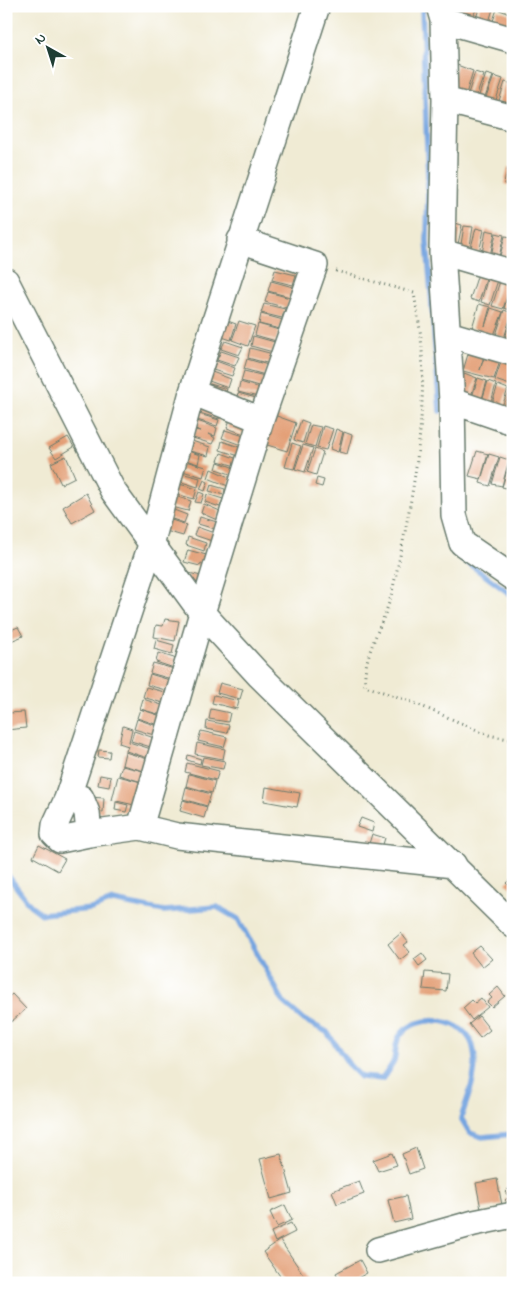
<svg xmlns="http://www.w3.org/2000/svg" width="519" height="1289" font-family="'Indie Flower',sans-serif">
<rect width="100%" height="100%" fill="#fff"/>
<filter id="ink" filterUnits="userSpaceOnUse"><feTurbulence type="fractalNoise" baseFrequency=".02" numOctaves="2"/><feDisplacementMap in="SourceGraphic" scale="10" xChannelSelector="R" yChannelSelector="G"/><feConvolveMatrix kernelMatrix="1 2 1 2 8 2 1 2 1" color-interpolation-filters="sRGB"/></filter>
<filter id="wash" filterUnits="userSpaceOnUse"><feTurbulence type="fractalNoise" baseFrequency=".0096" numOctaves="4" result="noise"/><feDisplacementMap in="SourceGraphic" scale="20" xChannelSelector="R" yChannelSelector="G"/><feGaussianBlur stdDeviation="1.12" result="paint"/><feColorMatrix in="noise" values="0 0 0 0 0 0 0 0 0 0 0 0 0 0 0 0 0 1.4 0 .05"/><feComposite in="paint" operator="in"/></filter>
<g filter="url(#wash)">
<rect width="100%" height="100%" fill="#f0ebd4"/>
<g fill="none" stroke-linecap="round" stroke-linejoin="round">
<path stroke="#76a5e0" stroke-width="5.5" d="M422,6L428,180L427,241L440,411
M455,550L460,557L513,596
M6,873L30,905L42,914L91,909L113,901L164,911L217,907L238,919L284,1003L304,1020L327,1032L350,1066L361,1077L382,1079C386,1073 392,1066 394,1060C396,1053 395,1043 399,1037C415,1011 469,1016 474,1051C478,1075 468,1096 461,1118L470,1133L482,1137L513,1134"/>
</g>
<g id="blocks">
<path fill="#e39f76" d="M443,6H477L470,26L453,20L457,8L454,14Z
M480,6H494L488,25L475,21Z
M497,9L513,15L508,29L492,24Z
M457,65L473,71L466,94L449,89Z
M475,72L484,75L475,100L467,97Z
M486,74L493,76L483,103L477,101Z
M494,76L503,79L494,106L484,103Z
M505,82L513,84V108L498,104Z
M508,167L513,168V186L504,184Z
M451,222L462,225L457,249L446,247Z
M464,226L473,227L469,252L460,250Z
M476,228L484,230L479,253L470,251Z
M486,230L495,232L490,256L482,254Z
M496,233L504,235L499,257L491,256Z
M505,236L512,237L507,258L500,256Z
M513,244V260L508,259Z
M275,270L296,275L293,285L272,280Z
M478,274L487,276L479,302L470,299Z
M488,276L498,280L490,305L481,302Z
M271,281L293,287L290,297L268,291Z
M500,281L511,284L503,309L492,306Z
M512,283H513V311L504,308Z
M268,292L290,298L287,308L265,302Z
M264,304L285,309L282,318L261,313Z
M479,304L490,307L485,326L491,308L503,312L494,335L472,328Z
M504,310L512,313L504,338L496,335Z
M261,314L283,320L280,329L259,324Z
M512,317H513V341L505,338Z
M225,320L236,324L231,340L219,336Z
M239,321L255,326L248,346L232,340Z
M258,324L279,330L276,341L255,335Z
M253,336L275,342L273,352L251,346Z
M225,341L243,347L239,355L221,349Z
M471,344L486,349L480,370L486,351L502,355L494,379L463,371Z
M250,348L273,354L270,364L248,358Z
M221,351L239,357L235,366L217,360Z
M503,356L512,359L508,371L513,359V386L495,380Z
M247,359L268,365L265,375L244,369Z
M216,361L235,368L232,376L213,370Z
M244,371L265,376L262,387L241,381Z
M212,372L231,379L228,388L209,381Z
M464,373L477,378L469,402L461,399Z
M478,378L487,381L480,406L470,403Z
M488,381L496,384L489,410L480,407Z
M240,382L260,388L258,397L238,392Z
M210,384L227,389L223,400L207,394Z
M498,385L508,389L500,413L490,409Z
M510,389L513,390V418L502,415Z
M238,393L256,398L255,404L236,399Z
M203,404L222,410L219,419L200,413Z
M199,414L219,420L217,426L197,420Z
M232,414L249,420L244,434L227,428Z
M274,415L296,423L287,451L264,444Z
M301,420L309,423L303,443L294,440Z
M197,421L217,428L215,436L208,434L215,438L212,444L193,438L195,430L201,431L195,429Z
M311,425L321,427L315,447L305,444Z
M323,426L333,429L326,450L317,448Z
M336,429L343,432L338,452L330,449Z
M225,430L244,436L241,445L222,438Z
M344,432L352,435L347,454L339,452Z
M68,437L74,447L56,458L49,448Z
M189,440L210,447L208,456L186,450Z
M222,441L242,448L239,456L220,450Z
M292,443L301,446L294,469L285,467Z
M303,445L313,448L305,472L295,469Z
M182,449L200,455L198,464L179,458Z
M315,449L323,452L316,475L307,472Z
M477,451L488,454L481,479L469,476Z
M221,453L238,459L236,466L218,461Z
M489,454L499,457L490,486L480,483Z
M66,456L75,477L61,484L51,463Z
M500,457L509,460L502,486L492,484Z
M182,460L206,467L203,477L179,470Z
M510,461L513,462V490L502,487Z
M218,462L235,468L233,475L216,469Z
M211,469L231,478L228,486L208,478Z
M177,472L200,478L198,487L175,480Z
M317,478L324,480L322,487L315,485Z
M204,480L208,482L205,491L200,489Z
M172,482L197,489L194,499L169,492Z
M211,485L225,489L224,495L209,491Z
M199,492L204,494L201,503L195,502Z
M86,493L95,510L72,523L63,507Z
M207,494L223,499L220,507L205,502Z
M171,495L191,501L188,511L168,506Z
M204,504L220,511L217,520L201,513Z
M166,507L187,515L184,523L163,516Z
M162,517L187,525L183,536L159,529Z
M200,517L217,522L215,529L198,524Z
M197,527L217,534L215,542L194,535Z
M188,537L206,543L204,551L186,545Z
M188,550L210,556L208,565L201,563L200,566L184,562Z
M189,573L201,576L198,588L186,585Z
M165,619L179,621L175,641L154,637L156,625L163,626Z
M18,627L23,636L6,643V632Z
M156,640L174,645L172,654L154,649Z
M158,653L177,659L174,668L156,662Z
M153,663L178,670L175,680L150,673Z
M150,674L176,682L173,692L147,685Z
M220,683L243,689L240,699L217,693Z
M146,687L172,694L169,705L143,697Z
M214,695L239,701L237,709L212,703Z
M143,699L168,707L165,716L140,709Z
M6,705H8L9,713L24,712L26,728L6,730Z
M140,709L164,717L161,726L137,718Z
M211,709L230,713L228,722L209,719Z
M137,719L160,727L157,736L134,729Z
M207,721L229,725L227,733L206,729Z
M123,726L132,729L129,742L154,750L151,759L126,751L128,746L119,743Z
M134,731L157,739L154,748L131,741Z
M201,731L227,737L224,747L198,741Z
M197,743L225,749L223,759L195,754Z
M99,750L110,751L109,758L98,757Z
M125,752L151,760L148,772L122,765Z
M188,755L201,759L200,764L187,760Z
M203,757L225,761L223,769L201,765Z
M187,763L219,771L216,780L185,772Z
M122,766L148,772L145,783L119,775Z
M189,774L215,781L212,793L186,786Z
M100,775L111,777L109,787L98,785Z
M118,776L145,783L139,806L112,800Z
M186,787L211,794L207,806L183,799Z
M266,787L300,793L297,807L264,801Z
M89,797L104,798L103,812L87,810Z
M183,800L207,807L204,818L180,811Z
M116,802L128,805L126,812L115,810Z
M361,818L374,823L372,832L357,827Z
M372,834L385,838L380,854L367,850Z
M39,845L65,859L58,871L33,857Z
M513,877V890L506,883Z
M401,933L408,942L404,945L410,952L400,960L388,944Z
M480,946L492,959L482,967L471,953Z
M422,953L427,960L419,966L414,959Z
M425,972L448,974L446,991L423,989Z
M498,987L505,996L492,1007L487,1002L492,998L489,995Z
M12,994L26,1009L11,1022L6,1017V999Z
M481,998L488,1007L472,1020L463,1008L472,1000L475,1003Z
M479,1016L490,1030L480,1038L469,1024Z
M416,1148L423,1169L409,1174L402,1154Z
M392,1153L397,1165L378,1171L373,1160Z
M281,1154L292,1193L271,1199L260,1159Z
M497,1179L502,1205L481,1209L476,1183Z
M359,1181L364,1194L337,1204L332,1191Z
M510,1187L513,1190V1210L505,1200L509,1197L505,1192Z
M406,1196L411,1219L394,1223L388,1200Z
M285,1205L292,1220L277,1227L270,1212Z
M291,1223L295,1232L275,1242L271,1232Z
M280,1240L309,1283H285L263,1252Z
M360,1260L367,1273L349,1283H341L336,1273Z"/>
</g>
</g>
<g filter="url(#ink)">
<use href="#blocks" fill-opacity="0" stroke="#687a6c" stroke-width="1"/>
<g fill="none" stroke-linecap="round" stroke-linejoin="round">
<defs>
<path id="minor" d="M439,6L443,20L445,100L442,252
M443,20L513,40
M445,100L513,118
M513,273L442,252L452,401L454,515L462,543L513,578
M6,281L113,491L202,613L259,675L513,925
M448,334L513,353
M192,392L261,420
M452,401L513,422
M67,799L76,796L81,798L87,813L89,834L140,827L177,836L454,865
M140,827L202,613L261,420L315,265L240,240
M89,834L60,840L54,834L55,825L67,799L151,545L192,392L317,6
M378,1250L474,1223L513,1215"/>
</defs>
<use href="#minor" stroke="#687a6c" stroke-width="28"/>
<path stroke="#687a6c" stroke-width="3" stroke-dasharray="1 4" stroke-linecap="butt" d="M336,271L414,293C417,312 421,331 422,350C426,431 410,514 392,592C385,623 362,654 365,686L407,700L489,735L513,740"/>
<use href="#minor" stroke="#fff" stroke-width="25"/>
</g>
</g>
<rect width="519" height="1289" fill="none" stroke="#fff" stroke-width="25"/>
<g transform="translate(48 48) rotate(321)" stroke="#ffffff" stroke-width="4" paint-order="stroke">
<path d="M0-4L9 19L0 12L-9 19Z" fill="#1f3d34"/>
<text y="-8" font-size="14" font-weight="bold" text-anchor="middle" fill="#1f3d34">N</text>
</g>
</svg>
